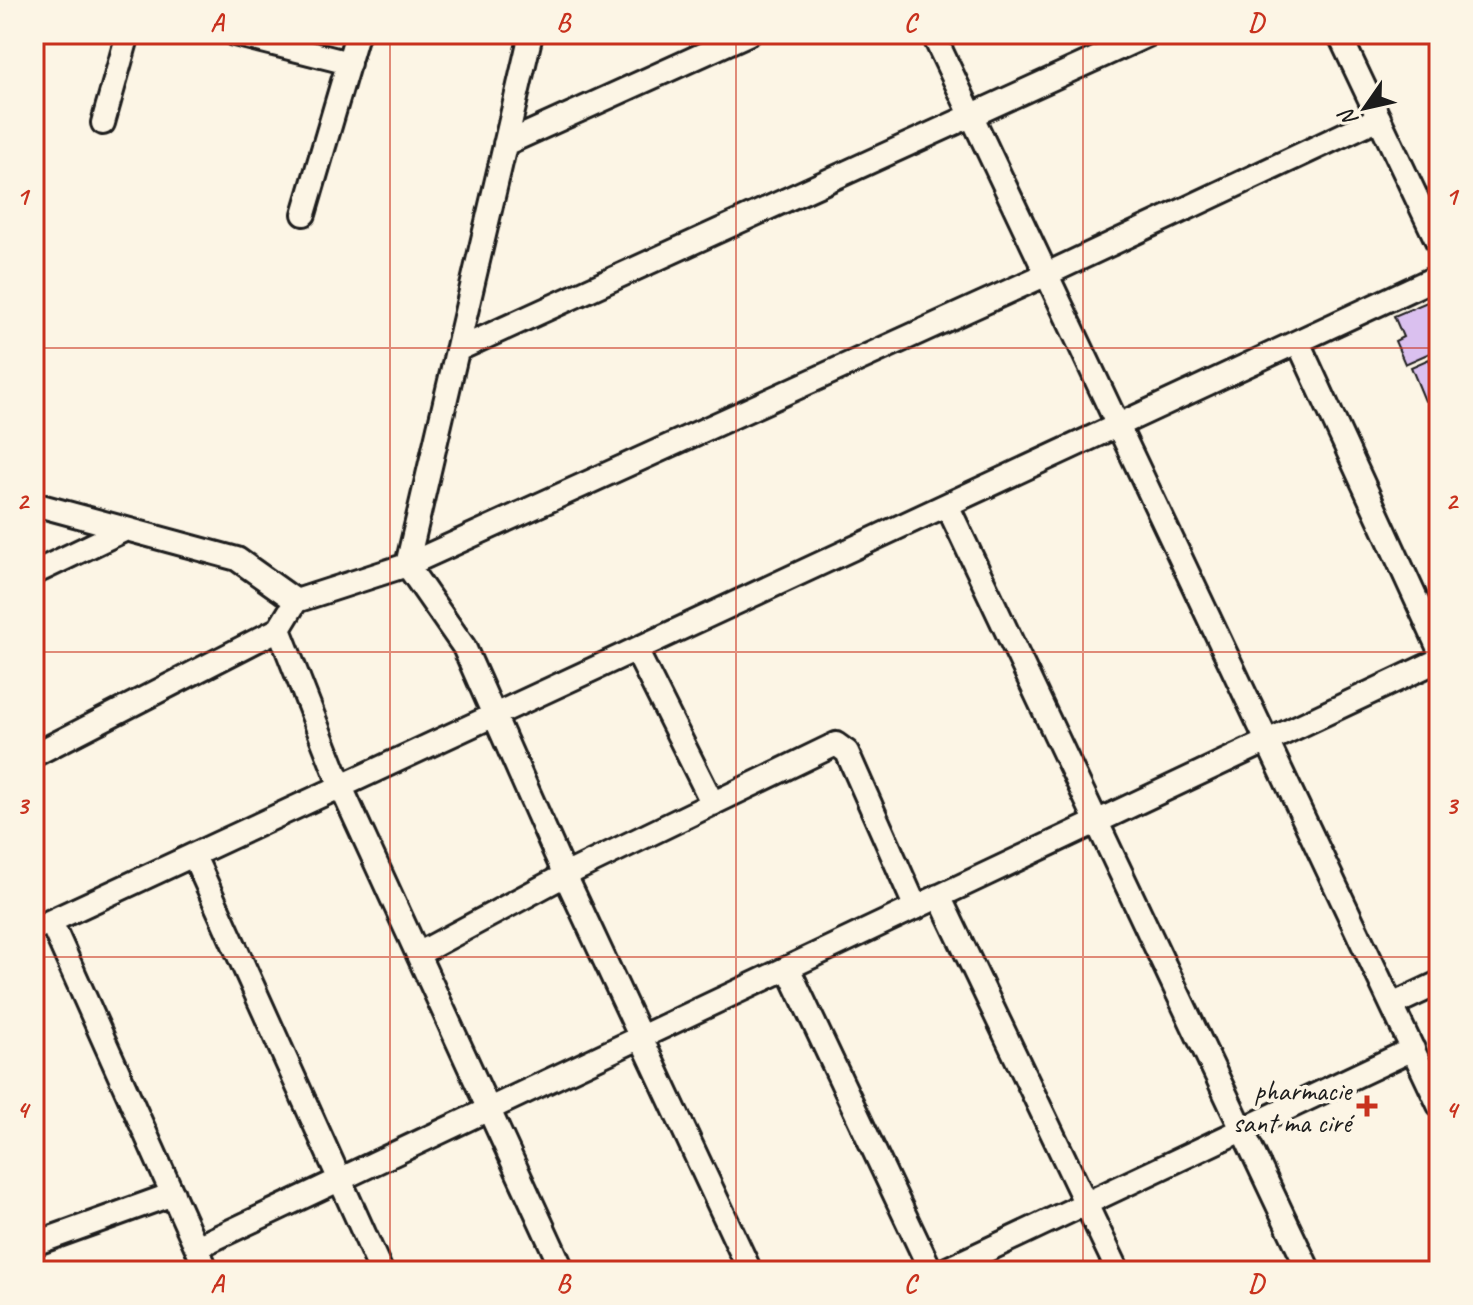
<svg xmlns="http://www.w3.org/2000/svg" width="1473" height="1305" font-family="Caveat,sans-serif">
<rect width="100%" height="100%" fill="#fcf5e5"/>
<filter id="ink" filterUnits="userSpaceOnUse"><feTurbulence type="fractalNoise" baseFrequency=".0125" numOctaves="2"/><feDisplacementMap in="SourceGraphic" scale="16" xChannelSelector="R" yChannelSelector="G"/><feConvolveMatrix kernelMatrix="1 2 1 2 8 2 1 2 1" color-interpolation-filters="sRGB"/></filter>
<g filter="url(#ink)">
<path fill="#dac0ef" stroke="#1c1c1c" stroke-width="2" d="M1439,297V316L1432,319L1439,334V349L1405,364L1395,341L1403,337L1394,316Z
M1429,359L1433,368L1439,366V395L1425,401L1411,367Z"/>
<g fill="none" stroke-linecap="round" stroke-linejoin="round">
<defs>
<path id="minor" d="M234,34L349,63
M531,34L407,565L464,647L565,875L750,1271
M933,34L1439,1105
M1339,34L1439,245
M103,123L128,34
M505,144L748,34
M304,214L357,34
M1298,342L1439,649
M457,350L1150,34
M34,504L237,559L296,601L279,629L341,787L563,1271
M947,505L1309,1271
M34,573L126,529
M296,601L407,565L1047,274L1379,118
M636,650L713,804
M34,755L279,629
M194,856L381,1271
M939,896L1118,1271
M51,922L207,1271
M34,929L1439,276
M418,954L565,875L836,744L847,752L916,908
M788,968L931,1271
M1392,1005L1439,983
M34,1244L173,1194
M197,1247L1439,660
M943,1271L1413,1049"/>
</defs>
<use href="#minor" stroke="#1c1c1c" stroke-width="28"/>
<use href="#minor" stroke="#fcf5e5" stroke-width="22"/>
</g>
</g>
<path fill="none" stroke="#c8321e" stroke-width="2" stroke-opacity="0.55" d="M390,34V1271M736,34V1271M1083,34V1271M34,348H1439M34,652H1439M34,957H1439"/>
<path fill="#c8321e" stroke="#fcf5e5" stroke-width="3" d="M1363 1094h8v8h8v8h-8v8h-8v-8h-8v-8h8z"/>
<g text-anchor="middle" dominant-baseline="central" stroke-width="8" stroke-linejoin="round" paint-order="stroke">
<g font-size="28" fill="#1c1c1c" stroke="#fcf5e5" text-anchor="end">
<text x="1351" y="1090">pharmacie<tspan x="1351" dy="32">sant ma ciré</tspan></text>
</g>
</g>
<rect width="1473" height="1305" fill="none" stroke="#fcf5e5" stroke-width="88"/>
<g transform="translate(1365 108) rotate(236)" stroke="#fcf5e5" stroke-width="6" paint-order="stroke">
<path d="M0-6L14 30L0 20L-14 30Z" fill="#1c1c1c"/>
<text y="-12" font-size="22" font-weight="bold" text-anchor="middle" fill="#1c1c1c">N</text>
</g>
<rect x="44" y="44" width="1385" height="1217" fill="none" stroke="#c8321e" stroke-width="3"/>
<g font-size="26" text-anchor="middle" font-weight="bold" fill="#c8321e">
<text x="217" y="31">A</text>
<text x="563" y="31">B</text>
<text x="910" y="31">C</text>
<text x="1256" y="31">D</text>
<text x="22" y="205">1</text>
<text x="1451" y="205">1</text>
<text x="22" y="509">2</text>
<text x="1451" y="509">2</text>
<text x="22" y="814">3</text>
<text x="1451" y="814">3</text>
<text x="22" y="1118">4</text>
<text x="1451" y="1118">4</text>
<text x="217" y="1292">A</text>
<text x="563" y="1292">B</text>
<text x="910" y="1292">C</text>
<text x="1256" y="1292">D</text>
</g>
</svg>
